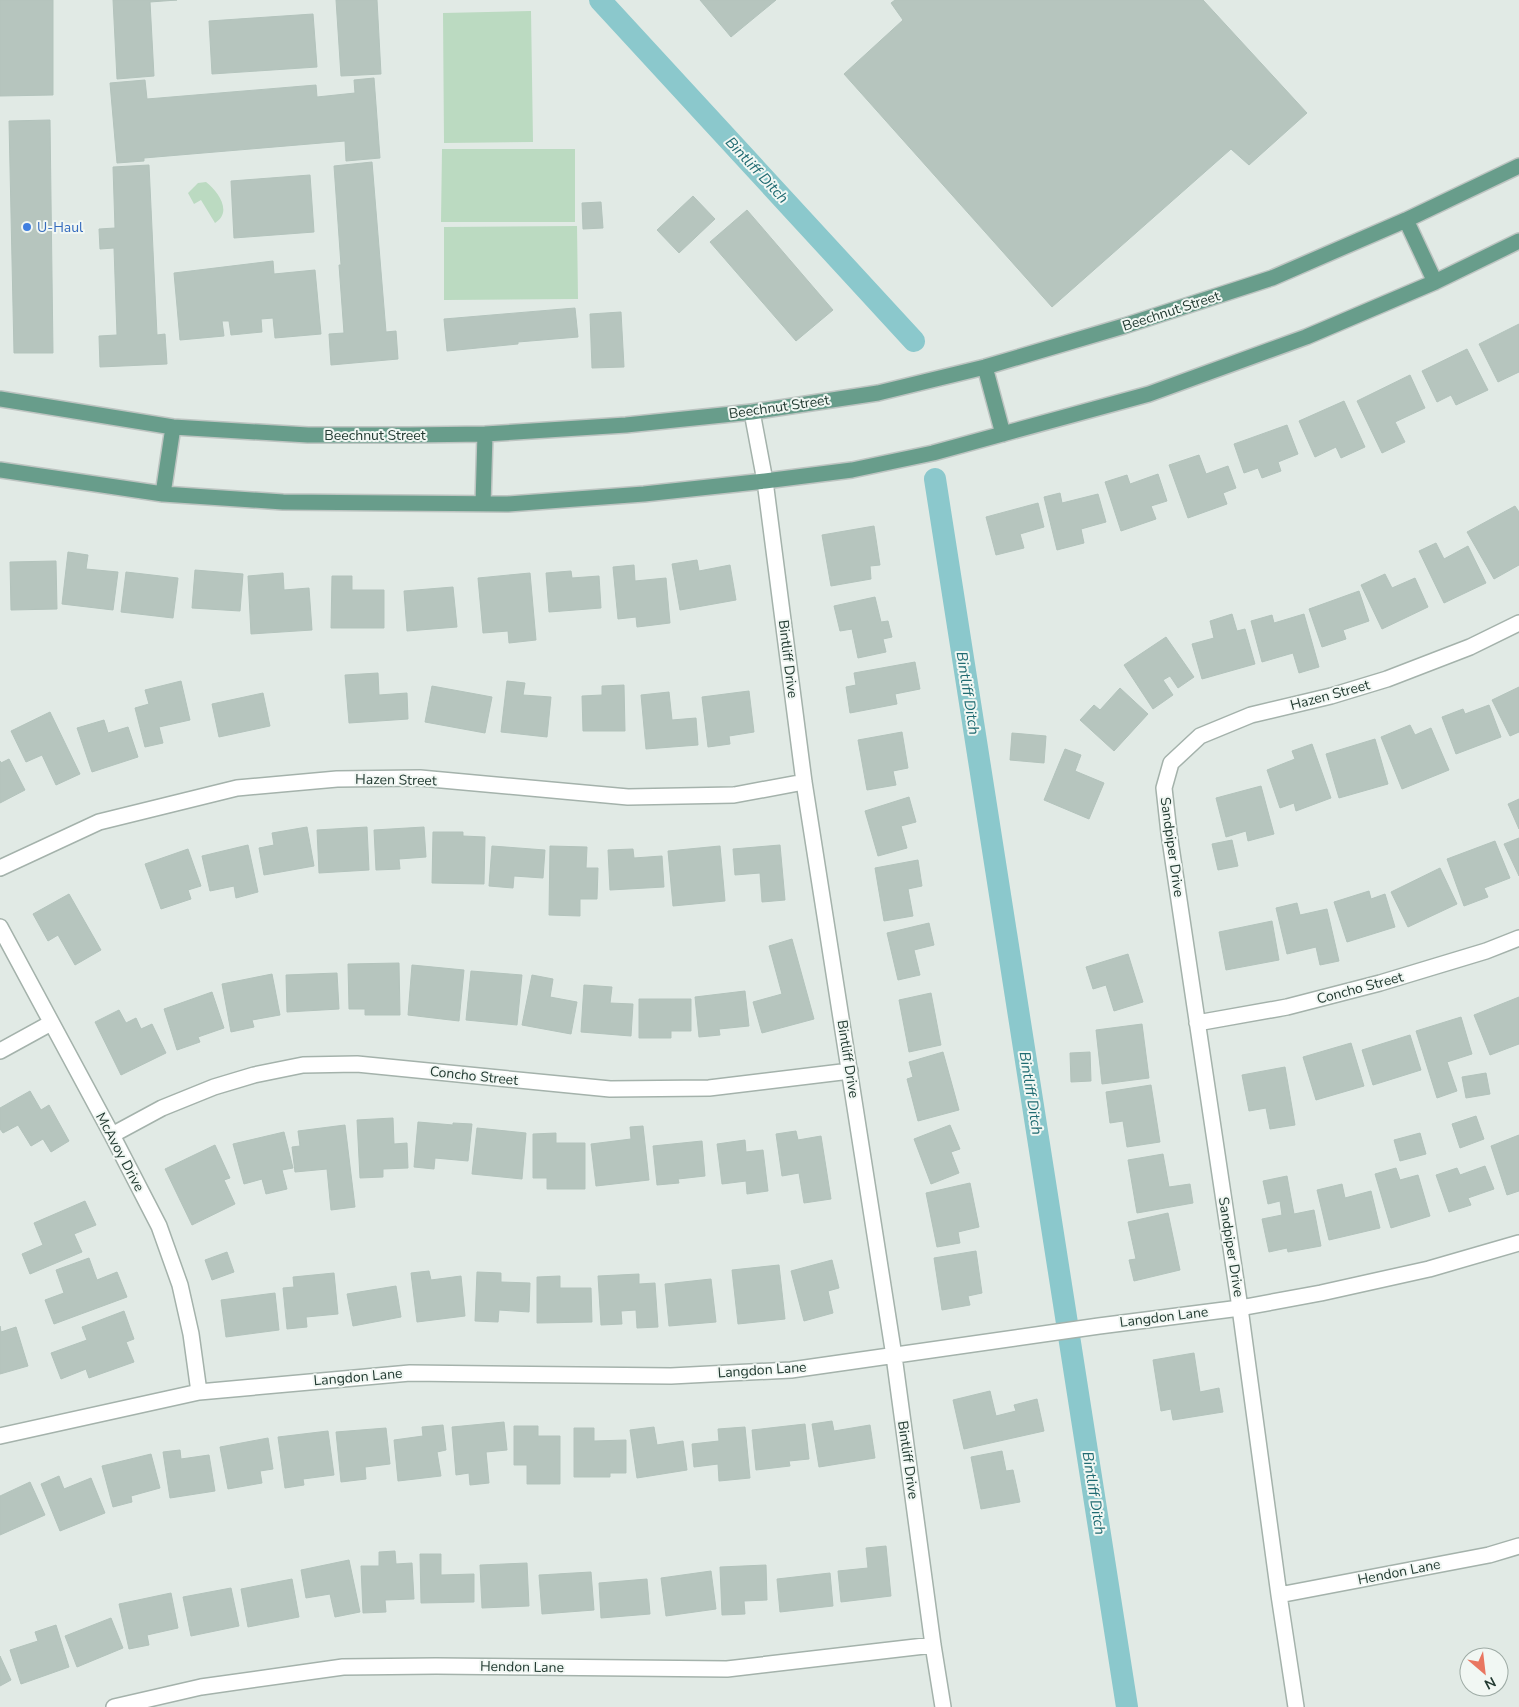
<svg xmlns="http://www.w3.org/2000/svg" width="1519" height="1707" font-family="'Nunito Sans',sans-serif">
<rect width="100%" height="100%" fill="#e1eae5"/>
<path fill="#bbdac1" d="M531,11L533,142L444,143L443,13Z
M442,149H575V222H441Z
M206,182C218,191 233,212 215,223L201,200L194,204L188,193L198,183Z
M577,226L578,299L444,300V227Z"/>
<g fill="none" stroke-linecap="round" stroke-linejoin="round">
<path stroke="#8bc8cc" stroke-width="22" d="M600,0L914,341
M935,479L1127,1707"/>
</g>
<path fill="#b6c5be" stroke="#b3c3bc" d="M0,0H53V95L0,96Z
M113,0H177L150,2L154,76L117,79Z
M336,0H377L381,74L341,76Z
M700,0H776L731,37Z
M895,0H1203L1307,113L1249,165L1231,149L1052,307L844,74L903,20L891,3Z
M313,14L317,67L212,74L209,21Z
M374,78L380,158L346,161L345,141L144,158V161L117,163L110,83L145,80L147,99L316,85L317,97L355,93L354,80Z
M50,120L53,353H14L9,121Z
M372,162L386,332L396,331L398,359L331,365L329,334L344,333L339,265H341L334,166Z
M149,165L157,335L165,334L167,364L100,367L99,336L117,335L114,248L100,249L99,229L115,228L113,167Z
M310,175L314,232L234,238L231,181Z
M693,196L715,219L679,253L657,230Z
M601,202L603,228L583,229L582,203Z
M747,210L833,310L796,341L710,242Z
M273,261L274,274L315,270L321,334L275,338L273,318L261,319L262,332L231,335L229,321H222L224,336L180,340L174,273Z
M575,308L578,337L518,342V344L447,351L444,319Z
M621,312L624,367L592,368L590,314Z
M1519,324V372L1498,382L1479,344Z
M1467,349L1488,390L1456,405L1451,395L1437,402L1422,371Z
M1410,375L1425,408L1395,422L1405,442L1382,453L1357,401Z
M1344,401L1365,447L1341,458L1336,447L1315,457L1299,421Z
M1287,425L1298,454L1278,462L1281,471L1262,478L1258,468L1244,473L1234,444Z
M1199,455L1206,474L1228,466L1236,488L1223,493L1227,504L1188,518L1169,465Z
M1158,474L1167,501L1151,506L1156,519L1121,531L1105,482L1127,475L1130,484Z
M1060,493L1062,503L1098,494L1106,522L1081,529L1084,543L1057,550L1044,497Z
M1038,503L1044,527L1020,534L1024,548L996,555L986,517Z
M1515,506L1519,512V565L1494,579L1467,532Z
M874,526L880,565L870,566L871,579L831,586L822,535Z
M1436,543L1444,559L1468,546L1486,583L1444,603L1419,551Z
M68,552L88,555L86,569L118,572L113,610L62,604Z
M697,560L699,571L730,565L736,600L680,610L672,564Z
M56,561L57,609L11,610L10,562Z
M634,565L635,581L666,578L670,623L637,627L636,617L618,619L613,567Z
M195,570L243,574L240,611L192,608Z
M571,571L572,578L599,576L601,608L549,612L546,573Z
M126,572L178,578L173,618L121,612Z
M283,573L284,590L309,588L312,630L251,634L248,576Z
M530,573L536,640L509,643L508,631L483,633L478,578Z
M1385,574L1392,588L1415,578L1428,607L1382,629L1361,585Z
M332,576H352V590H384V628H331Z
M453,587L457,627L407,631L404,591Z
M1359,591L1369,621L1343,630L1346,639L1322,647L1309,609Z
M875,597L881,622L888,621L892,637L883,639L886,652L858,658L852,629L840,631L834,606Z
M1232,614L1237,631L1245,629L1255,664L1202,679L1192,644L1214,638L1210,621Z
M1304,614L1319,667L1299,673L1293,653L1262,662L1251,621L1272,615L1274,623Z
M1166,637L1194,677L1178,688L1170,676L1163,680L1173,695L1153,709L1124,665Z
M915,662L920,689L895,694L897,704L850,713L846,687L856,685L854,673Z
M378,673L379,695L407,693L408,719L349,723L345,675Z
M181,681L190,720L159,727L163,743L145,747L135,708L149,704L145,690Z
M507,681L525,683L523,695L551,697L547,737L501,732Z
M624,685L625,731H583L582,696L602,695V686Z
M432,686L492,697L485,733L425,722Z
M1519,687V732L1510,736L1492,700Z
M1120,688L1148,714L1114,751L1080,720L1094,705L1100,710Z
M749,691L754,732L729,736L730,744L708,747L702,697Z
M669,692L672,720L696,718L698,745L646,749L641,695Z
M263,693L270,726L219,737L212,704Z
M1489,705L1501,737L1456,754L1442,717L1463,709L1465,714Z
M50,712L80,774L56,785L42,755L26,762L11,731Z
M104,720L108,733L128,727L138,757L92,772L77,728Z
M1410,725L1415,735L1431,728L1449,770L1402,789L1381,737Z
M902,732L908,768L893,771L896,785L867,790L858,740Z
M1012,733L1046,736L1044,763L1010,760Z
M1375,739L1388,784L1339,798L1326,754Z
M1312,744L1331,798L1296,811L1294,803L1280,808L1267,770L1295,759L1292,751Z
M1065,749L1081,755L1075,771L1104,783L1089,819L1044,800Z
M9,759L25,790L0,803V761L1,763Z
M1261,786L1274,834L1248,841L1246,831L1226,837L1216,798Z
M909,797L916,822L901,826L907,848L878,856L865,811Z
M1519,799V829L1508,804Z
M307,827L314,866L264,875L259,848L274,845L272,833Z
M367,827L369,870L319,873L317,830Z
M424,827L426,857L399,859L400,869L376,870L374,830Z
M433,832H463V836L485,837L484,884L432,883Z
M1519,838V876L1504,844Z
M1232,840L1238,866L1218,870L1212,844Z
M1495,841L1510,878L1484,888L1488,897L1464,906L1447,859Z
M248,845L258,892L236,898L234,886L210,891L202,856Z
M780,845L785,900L762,902L760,873L735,875L733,849Z
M492,846L545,850L543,878L514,876L513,888L489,886Z
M550,846L587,847L586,868H598L597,899H580V916L549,915Z
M720,846L725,901L673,906L668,851Z
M188,849L201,886L188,890L191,899L161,909L145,864Z
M633,849L634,858L662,856L664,887L610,890L608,850Z
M918,860L922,886L908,889L913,916L884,921L875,868Z
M1440,868L1457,904L1408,927L1391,892Z
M1369,891L1371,899L1385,894L1395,927L1347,942L1334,902Z
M69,894L101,950L75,965L58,935L48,941L33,914Z
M1297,903L1300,915L1327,909L1339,961L1320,965L1316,947L1287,954L1276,908Z
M1272,921L1279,960L1226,970L1219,932Z
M929,923L934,945L914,950L920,975L898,980L887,933Z
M792,939L814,1019L762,1033L753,1002L782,994L769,946Z
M1128,954L1143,1002L1114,1011L1106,985L1093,989L1086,967Z
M399,963L400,1015H365V1009H349L348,964Z
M412,965L464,970L459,1021L408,1015Z
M471,971L522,975L517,1025L466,1020Z
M337,973L339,1009L287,1012L286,975Z
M272,974L280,1015L252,1020L254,1027L231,1032L222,984Z
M532,975L553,979L550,997L577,1002L571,1034L522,1025Z
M584,985L612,987L610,1003L633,1004L631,1036L581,1032Z
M745,991L749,1026L719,1029L720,1035L699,1037L695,997Z
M212,992L224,1028L198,1037L200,1042L177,1050L164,1009Z
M931,993L941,1045L909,1052L899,1000Z
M1519,997V1044L1490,1055L1474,1015Z
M639,999H691V1031H671V1038H639Z
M119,1010L126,1023L136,1018L141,1029L152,1024L166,1053L121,1075L95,1022Z
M1461,1017L1472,1054L1447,1062L1457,1091L1437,1098L1416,1031Z
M1142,1024L1149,1078L1102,1084L1096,1030Z
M1410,1035L1421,1070L1373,1085L1362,1050Z
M1351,1043L1364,1086L1316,1100L1303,1057Z
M943,1052L959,1110L918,1121L907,1079L913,1077L909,1062Z
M1090,1052L1091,1081L1071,1082L1070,1053Z
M1285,1067L1295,1125L1270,1129L1266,1108L1249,1111L1242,1075Z
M1486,1073L1490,1094L1466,1098L1462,1077Z
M1151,1085L1160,1142L1127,1147L1123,1121L1110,1123L1106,1092Z
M30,1091L41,1110L49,1105L69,1141L51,1152L43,1139L31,1146L18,1125L3,1133L0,1129V1108Z
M1476,1116L1484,1139L1460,1148L1452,1124Z
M393,1118L394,1144L407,1143L408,1168L383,1169V1177L360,1178L357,1120Z
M418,1122L453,1125V1123L472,1124L468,1161L435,1158L434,1169L414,1167Z
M345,1125L355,1207L331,1210L327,1169L295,1172L292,1147L300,1146L298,1131Z
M950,1125L960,1149L951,1152L959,1173L931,1184L914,1139Z
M643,1126L649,1180L596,1186L591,1144L631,1139L630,1127Z
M477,1128L526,1133L522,1179L472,1174Z
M796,1131L798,1140L821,1136L831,1199L804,1203L799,1173L782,1176L776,1134Z
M284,1132L293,1168L282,1170L287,1189L266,1194L262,1179L244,1184L233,1144Z
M556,1133V1143H585V1189H547V1178H533V1134Z
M1420,1133L1426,1154L1400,1161L1394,1140Z
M1519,1135V1191L1507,1195L1491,1146Z
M745,1140L746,1152L763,1150L768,1191L747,1194L746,1181L722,1184L717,1144Z
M702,1141L705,1176L678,1179L679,1183L657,1185L653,1146Z
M215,1145L230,1178L224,1180L235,1204L192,1225L165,1169Z
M1163,1154L1169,1187L1190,1184L1193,1203L1137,1213L1128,1160Z
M1485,1166L1494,1189L1468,1198L1471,1205L1449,1212L1436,1175L1457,1168L1460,1175Z
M1396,1168L1400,1180L1418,1175L1430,1216L1391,1228L1375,1174Z
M1287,1176L1294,1214L1314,1210L1321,1246L1288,1252L1287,1248L1269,1252L1262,1219L1282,1215L1280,1201L1268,1204L1263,1181Z
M970,1183L979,1227L958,1232L960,1243L937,1247L926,1193Z
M1342,1184L1345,1198L1371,1191L1380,1228L1329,1240L1317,1190Z
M85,1201L96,1225L74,1234L82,1252L30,1274L22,1254L43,1245L34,1223Z
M1168,1213L1180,1270L1134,1281L1129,1260L1136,1259L1128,1222Z
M976,1251L982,1293L968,1296L970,1305L942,1310L934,1258Z
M227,1252L234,1272L212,1280L205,1260Z
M89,1258L97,1280L117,1272L127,1297L54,1324L45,1300L64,1293L56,1270Z
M832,1260L839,1288L828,1291L833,1313L804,1321L791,1271Z
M779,1265L785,1319L738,1324L732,1270Z
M429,1271L431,1280L461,1276L465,1316L417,1322L411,1273Z
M477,1272L501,1273V1282L530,1283L529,1312L499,1310L498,1322L475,1321Z
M334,1273L338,1314L306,1317L307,1327L287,1329L283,1288L294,1287L293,1277Z
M639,1274V1284L655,1283L658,1327L637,1328L636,1310L621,1311L622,1324L601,1325L598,1276Z
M560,1276V1288H591L592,1322L537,1323V1277Z
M711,1279L716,1322L669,1326L665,1284Z
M396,1286L401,1317L353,1326L347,1294Z
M275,1293L279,1330L226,1337L221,1300Z
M124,1311L134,1339L126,1342L134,1362L89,1378L86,1369L61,1379L51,1353L87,1340L82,1327Z
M0,1326L1,1332L16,1327L28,1366L0,1374Z
M1194,1353L1200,1392L1219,1388L1223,1412L1173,1420L1171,1409L1161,1411L1153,1360Z
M990,1391L996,1416L1016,1411L1014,1405L1037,1399L1044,1431L964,1449L953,1400Z
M832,1421L834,1431L870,1425L875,1458L819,1467L812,1424Z
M504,1422L507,1450L486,1452L489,1483L470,1485L469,1473L456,1475L452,1427Z
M805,1424L809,1459L789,1461L790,1466L756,1470L752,1430Z
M443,1425L446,1450L437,1452L441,1476L398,1481L394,1440L423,1436L422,1427Z
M514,1426H538V1436H560V1484H527V1465H514Z
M654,1427L657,1445L683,1441L687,1470L637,1478L630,1430Z
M745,1427L750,1478L719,1481L718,1464L694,1467L692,1444L719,1441L718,1429Z
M386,1428L390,1464L365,1467L366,1479L341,1482L336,1432Z
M574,1428H594V1441L626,1440V1473H610V1477H574Z
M328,1431L334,1475L303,1479L304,1485L285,1488L278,1437Z
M268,1438L273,1469L260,1471L262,1483L228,1489L220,1447Z
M180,1450L181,1459L209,1455L215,1491L170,1498L163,1452Z
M1002,1451L1006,1471L1013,1470L1020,1502L981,1509L971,1457Z
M151,1454L160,1488L131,1496L132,1502L113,1507L102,1466Z
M59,1476L64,1489L91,1478L105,1513L60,1531L41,1484Z
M30,1482L45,1515L0,1535V1496Z
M886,1546L891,1596L841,1602L838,1571L868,1568L866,1548Z
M395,1551L396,1564L412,1563L414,1599L385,1600L386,1612L363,1613L361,1566H379V1552Z
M420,1554H441V1575L474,1574V1602L421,1603Z
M349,1560L360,1612L335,1617L330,1594L306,1598L301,1570Z
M527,1563L529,1606L482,1608L480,1565Z
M766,1565L767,1600L744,1601L745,1614L722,1615L720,1567Z
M711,1571L716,1609L666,1616L661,1578Z
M591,1572L594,1610L542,1614L539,1575Z
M830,1573L833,1606L780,1612L777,1579Z
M292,1579L299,1617L248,1627L241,1589Z
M647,1579L650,1614L601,1618L599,1583Z
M231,1588L239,1626L191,1636L183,1597Z
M171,1593L178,1628L147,1635L149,1645L129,1649L119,1604Z
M111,1618L123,1648L77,1667L65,1636Z
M56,1625L69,1667L21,1684L10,1650L38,1641L35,1632Z
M0,1656L11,1680L0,1686Z"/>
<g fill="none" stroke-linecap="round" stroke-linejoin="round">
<defs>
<path id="minor" d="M752,412L765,481L804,782L894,1356L933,1645L943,1707
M0,868L99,822L237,788L337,779L420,778L628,797L734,795L804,782
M0,927L112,1135L159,1226L180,1285L191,1334L199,1392
M1197,1023L1287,1007L1380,983L1486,951L1519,938
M0,1051L51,1023
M112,1135L162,1108L214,1087L254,1075L303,1065L357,1064L610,1089L709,1088L850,1071
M0,1436L199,1392L410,1373L671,1376L791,1370L1099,1326L1240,1308L1321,1293L1429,1269L1519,1243
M1279,1595L1489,1555L1519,1546
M114,1707L201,1687L343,1667L436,1666L727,1669L933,1645
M1296,1707L1279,1595L1240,1308L1169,833L1164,788L1171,763L1200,736L1251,715L1331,696L1387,679L1470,647L1519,623"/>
<path id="major" d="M1406,220L1435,282
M985,367L1003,434
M0,399L173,427L308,435H410L485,434L626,425L752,412L878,393L985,367L1124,326L1272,278L1406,220L1519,166
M0,470L163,494L283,502L508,504L644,494L765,481L852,470L933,453L1149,394L1306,337L1435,282L1519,241
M163,494L173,427
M483,504L485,434"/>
</defs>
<use href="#minor" stroke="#a4b2ab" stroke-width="18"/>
<use href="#major" stroke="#bdc4c1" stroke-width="18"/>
<use href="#minor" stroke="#fff" stroke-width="15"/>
<use href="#major" stroke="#689d8b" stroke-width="15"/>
</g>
<circle fill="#3f7fe0" stroke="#f1f7f3" stroke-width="2" cx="27" cy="227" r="5"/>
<g text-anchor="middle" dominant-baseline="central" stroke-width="4" stroke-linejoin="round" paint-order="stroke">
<g font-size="14" fill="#366cbe" stroke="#f1f7f3" text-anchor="start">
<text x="37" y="227">U-Haul</text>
</g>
<g font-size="14" fill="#223a31" stroke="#f1f7f3">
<text transform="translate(1171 311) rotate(-18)">Beechnut Street</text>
<text transform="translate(779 407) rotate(-8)">Beechnut Street</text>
<text x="375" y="435">Beechnut Street</text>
<text transform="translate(788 659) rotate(83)">Bintliff Drive</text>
<text transform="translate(1330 695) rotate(-15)">Hazen Street</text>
<text transform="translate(396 780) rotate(1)">Hazen Street</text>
<text transform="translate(1172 847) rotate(82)">Sandpiper Drive</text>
<text transform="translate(1360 988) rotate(-15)">Concho Street</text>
<text transform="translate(848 1059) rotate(81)">Bintliff Drive</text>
<text transform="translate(474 1076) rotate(6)">Concho Street</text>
<text transform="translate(120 1152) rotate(62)">McAvoy Drive</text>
<text transform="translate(1231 1247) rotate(81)">Sandpiper Drive</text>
<text transform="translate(1164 1317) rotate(-7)">Langdon Lane</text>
<text transform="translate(762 1370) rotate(-4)">Langdon Lane</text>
<text transform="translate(358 1377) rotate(-5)">Langdon Lane</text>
<text transform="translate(908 1460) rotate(82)">Bintliff Drive</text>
<text transform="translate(1399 1572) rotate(-11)">Hendon Lane</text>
<text transform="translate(522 1667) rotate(1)">Hendon Lane</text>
</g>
<g font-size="15" font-style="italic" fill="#206b72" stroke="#f1f7f3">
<text transform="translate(757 170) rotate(47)">Bintliff Ditch</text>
<text transform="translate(968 693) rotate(81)">Bintliff Ditch</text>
<text transform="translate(1031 1093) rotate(81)">Bintliff Ditch</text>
<text transform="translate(1094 1493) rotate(81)">Bintliff Ditch</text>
</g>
</g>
<g transform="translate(1484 1672) rotate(152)"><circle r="24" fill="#f1f7f3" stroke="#9eaba5"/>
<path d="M0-4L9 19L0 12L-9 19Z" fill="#e97660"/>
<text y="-8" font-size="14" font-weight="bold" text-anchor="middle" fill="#223a31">N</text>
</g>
</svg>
